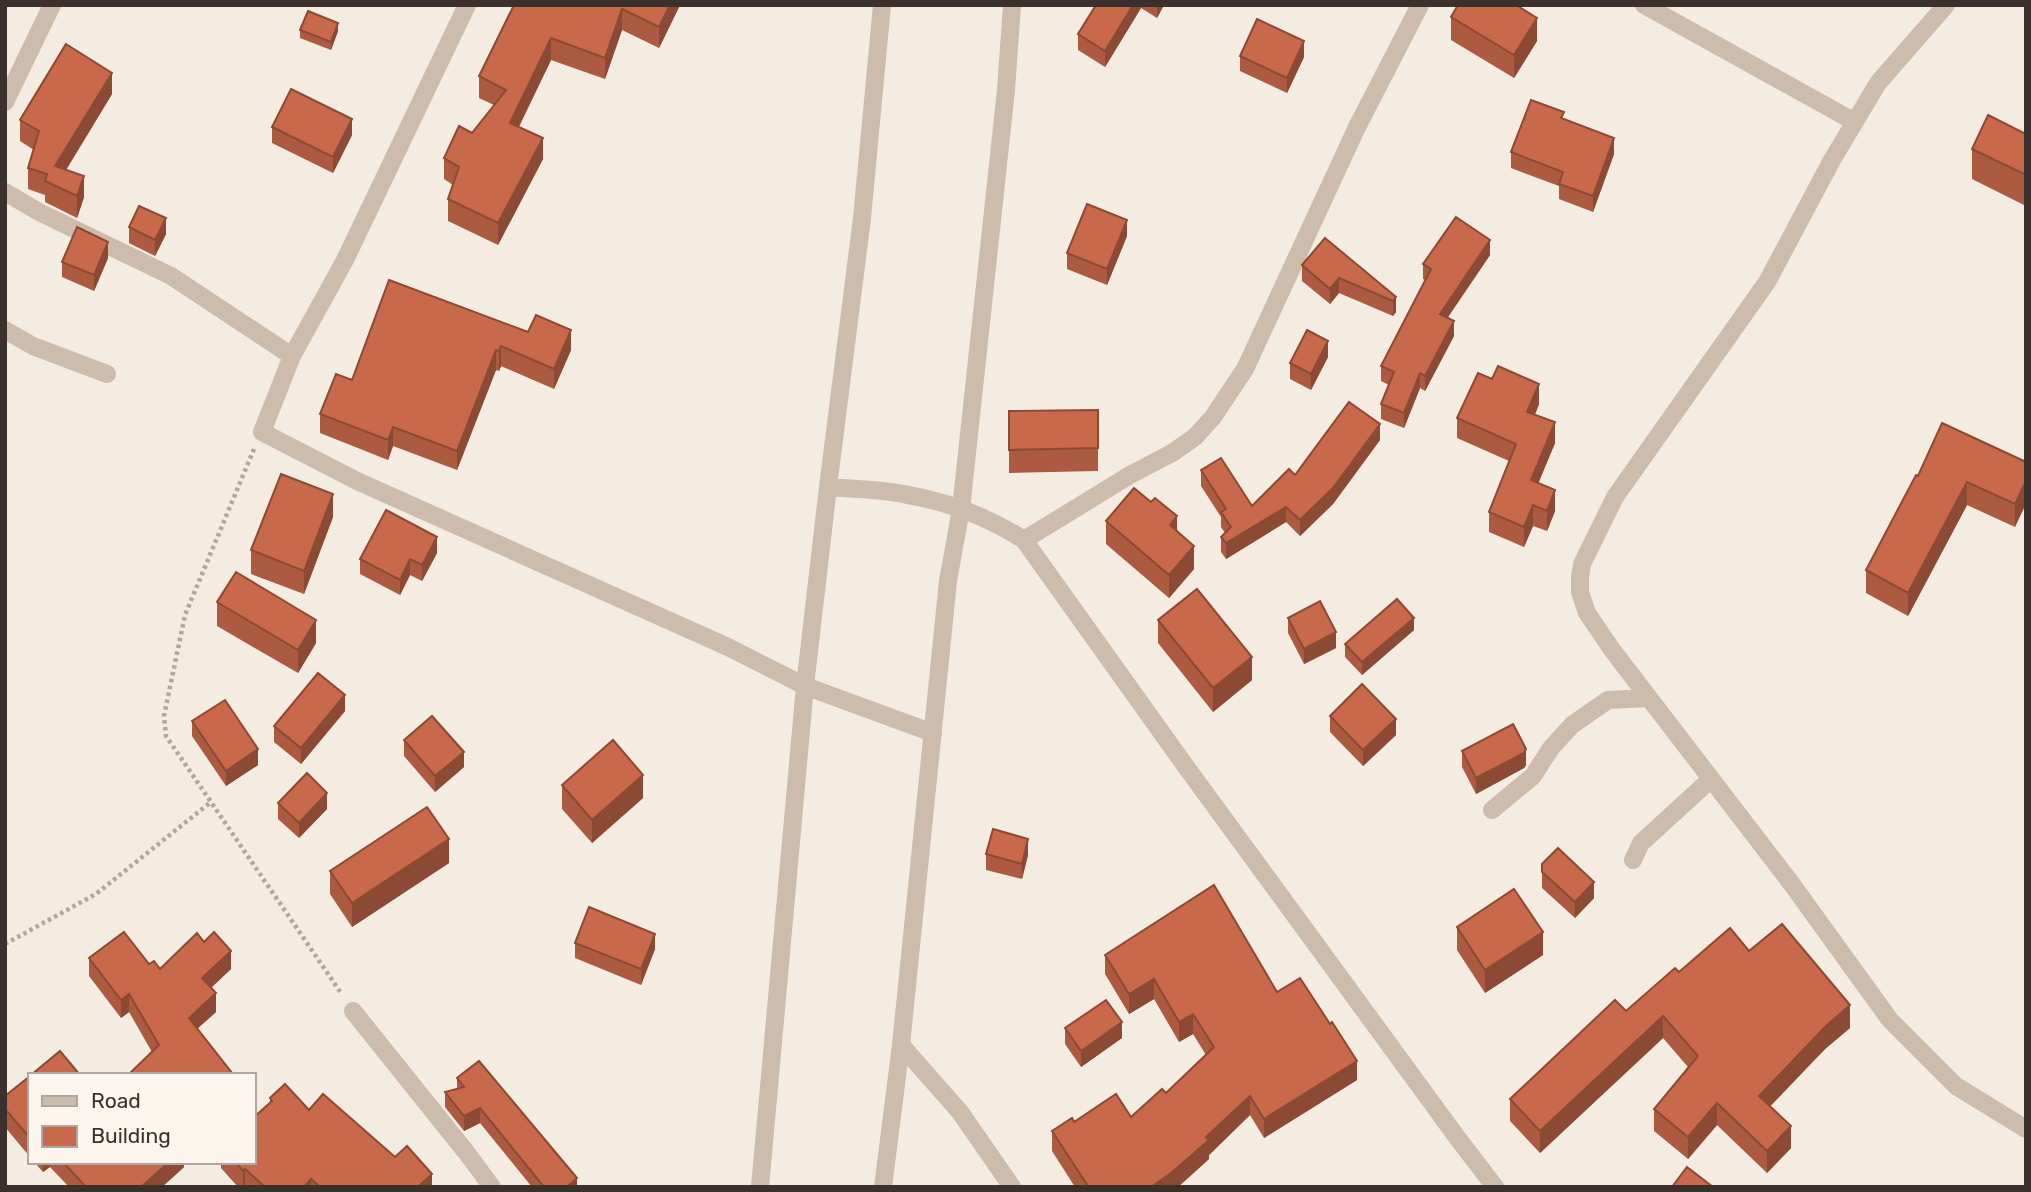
<svg xmlns="http://www.w3.org/2000/svg" width="2031" height="1192" font-family="Rubik,sans-serif">
<rect width="100%" height="100%" fill="#f4ebe1"/>
<g fill="none" stroke-linecap="round" stroke-linejoin="round">
<path stroke="#b9a596" stroke-width="4.5" stroke-dasharray="3.5 3.5" stroke-linecap="butt" d="M254,449L185,615L164,716L166,736L341,993
M5,944L96,894L211,802"/>
<path stroke="#cdbbac" stroke-width="18" d="M467,5L345,260L292,356L262,432L357,481L728,647L805,686L933,733
M1644,5L1855,122
M1946,5L1878,83L1832,160L1767,282L1615,497L1582,564L1580,577V592L1587,613L1613,651L1791,883L1890,1020L1956,1086L2026,1129
M5,102L52,5
M5,192L39,212L171,276L292,356
M5,330L33,346L107,374
M828,487C852,489 879,489 903,494C945,501 988,517 1024,540L1184,764L1459,1140L1495,1187
M1024,540L1130,475L1172,453L1195,437L1213,417L1245,369L1357,127L1420,5
M1492,810L1533,776L1551,748L1572,725L1608,700L1649,698
M1633,860L1641,843L1711,779
M353,1011L466,1152L492,1187
M901,1045L960,1112L1012,1187
M760,1187L805,686L828,487L862,218L882,5
M883,1187L901,1045L948,581L961,509L1006,90L1012,5"/>
</g>
<path fill="#ac5a40" d="M514,5H680L659,48L622,30L605,79L551,60L519,127L543,159L498,245L448,221V199L453,185L444,179V158L472,133L494,105L479,98V76Z
M1096,5H1164L1157,18L1141,8L1105,67L1078,50V34Z
M1451,17L1537,41L1514,78L1451,40Z
M300,30L338,31L331,50L300,38Z
M1240,56L1304,57L1287,93L1240,71Z
M112,94L66,170L84,197L77,218L45,202V195L28,189V168L34,150L20,141V120Z
M1564,119L1614,154L1593,212L1559,199V186L1511,168V152Z
M272,127L352,135L333,173L272,143Z
M2026,134V206L1972,179V149Z
M129,227L166,234L155,256L129,243Z
M1127,236L1107,285L1067,269V253Z
M1490,255L1447,318L1454,336L1425,391L1420,388L1404,428L1381,419V404L1389,385L1381,381V366L1426,280L1423,279V264Z
M108,258L94,291L62,277V262Z
M1302,265L1396,297V312L1393,316L1339,293L1330,304L1302,281Z
M389,280L571,350L554,389L501,366L499,371L496,370L457,470L393,446L388,460L320,433V414L352,380Z
M1328,357L1311,390L1290,379V363Z
M1539,404L1535,415L1555,443L1538,483L1555,511L1547,531L1533,526L1524,547L1489,532V512L1509,461L1457,438V418Z
M1098,410V471L1009,473V411Z
M1380,440L1333,504L1300,536L1286,522L1226,559L1221,552V537L1225,533L1221,527V517L1201,486V470L1252,506L1295,475Z
M2026,462L2015,527L1967,505L1908,616L1866,593V570L1918,476Z
M333,517L304,594L251,574V550Z
M1106,521L1177,531L1194,569L1169,598L1106,544Z
M437,553L422,581L410,575L400,595L360,574V559Z
M217,602L316,643L298,673L217,626Z
M1288,618L1336,648L1304,664L1288,633Z
M1158,620L1252,680L1213,712L1158,643Z
M1414,630L1362,675L1345,657V644Z
M345,711L301,764L274,742V726Z
M1330,716L1396,735L1363,766L1330,732Z
M192,721L258,765L226,786L192,736Z
M404,740L464,767L435,792L404,756Z
M1462,751L1526,765L1524,768L1476,794L1462,767Z
M562,785L643,798L592,843L562,809Z
M278,803L327,809L299,838L278,819Z
M986,854L1028,855L1022,879L986,870Z
M449,863L352,927L330,894V871Z
M1542,864L1594,898L1575,918L1542,888Z
M1457,927L1543,955L1485,993L1457,950Z
M575,943L655,949L641,985L575,958Z
M1749,951L1850,1028L1825,1049L1770,1106L1791,1148L1767,1173L1717,1125L1688,1159L1654,1131V1109L1688,1067L1663,1038L1540,1153L1510,1121V1099L1626,1011L1679,972Z
M1105,955L1277,992L1357,1080L1264,1138L1250,1115L1209,1155V1159L1178,1187H1075L1052,1151V1131L1074,1122L1131,1117L1166,1093L1206,1055L1193,1034L1179,1042L1154,999L1129,1014L1105,974Z
M89,958L149,964L160,969H231L211,988L216,1012L197,1029L232,1075L152,1052L129,1012L121,1018L89,976Z
M1065,1028L1122,1038L1081,1067L1065,1044Z
M30,1076V1157L5,1127V1096Z
M457,1078L577,1187H532L480,1123L464,1131L445,1107V1092L457,1089Z
M270,1098L309,1110L395,1157L432,1187H238L221,1168V1162H254L270,1103Z
M34,1162H184V1167L162,1187H69L50,1167L43,1172Z"/>
<path fill="#8c4a34" d="M670,5H680L659,48V27Z
M1133,5H1141V8L1105,67V51Z
M1157,5H1164L1157,18Z
M622,9V30L605,79V58Z
M1537,18V41L1514,78V55Z
M338,23V31L331,50V42Z
M551,38V60L510,144V123Z
M1304,41V57L1287,93V78Z
M112,73V94L55,188V166Z
M352,119V135L333,173V157Z
M543,138V159L498,245V223Z
M1614,138V154L1593,212V196Z
M84,176V197L77,218V196Z
M166,218V234L155,256V240Z
M1127,220V236L1107,285V269Z
M1490,240V255L1440,329V314Z
M108,242V258L94,291V275Z
M1339,278V293L1330,304V289Z
M1396,297V312L1393,316V301Z
M1454,321V336L1425,391V376Z
M571,330V350L554,389V369Z
M1328,341V357L1311,390V374Z
M501,346V366L499,371V351Z
M496,350V370L457,470V451Z
M1420,373V388L1404,428V413Z
M1539,384V404L1527,432V412Z
M1555,422V443L1531,501V480Z
M1380,424V440L1333,504L1300,536V520Z
M393,427V446L388,460V440Z
M2026,481V504L2015,527V504Z
M1967,482V505L1908,616V593Z
M1555,490V511L1547,531V511Z
M333,494V517L304,594V571Z
M1533,505V526L1524,547V527Z
M1286,507V522L1226,559V543Z
M1177,516V539L1170,525Z
M437,537V553L422,581V565Z
M1194,546V569L1169,598V575Z
M410,559V575L400,595V580Z
M1414,618V630L1362,675V662Z
M316,620V643L298,673V650Z
M1336,632V648L1304,664V649Z
M1252,657V680L1213,712V688Z
M345,695V711L301,764V748Z
M1396,719V735L1363,766V750Z
M258,749V765L226,786V771Z
M1526,749V765L1524,768L1476,794V778Z
M464,752V767L435,792V776Z
M643,775V798L592,843V820Z
M327,793V809L299,838V823Z
M449,839V863L352,927V903Z
M1028,839V855L1022,879V864Z
M1594,882V898L1575,918V902Z
M1543,932V955L1485,993V970Z
M655,934V949L641,985V969Z
M231,951V969L202,996V978Z
M1154,979V999L1129,1014V994Z
M216,993V1012L189,1036V1018Z
M129,994V1012L121,1018V1000Z
M1850,1005V1028L1825,1049L1759,1118V1096L1825,1027Z
M1193,1014V1034L1179,1042V1022Z
M1663,1016V1038L1540,1153V1131Z
M1122,1022V1038L1081,1067V1051Z
M1357,1061V1080L1264,1138V1119Z
M1250,1096V1115L1209,1155V1159L1178,1187H1151L1206,1137Z
M1717,1103V1125L1688,1159V1137Z
M480,1108V1123L464,1131V1116Z
M1791,1126V1148L1767,1173V1151Z
M43,1162H50V1167L43,1172Z
M169,1162H184V1167L162,1187H141Z
M245,1169V1187H243V1171Z
M432,1174V1187H418Z
M577,1178V1187H567Z
M311,1179V1187H304Z"/>
<path fill="#c8694b" stroke="#8c4a34" stroke-width="2" d="M514,5H670L659,27L622,9L605,58L551,38L510,123L543,138L498,223L448,199L459,167L444,158L459,126L472,133L506,90L479,76Z
M1096,5H1133L1105,51L1078,34Z
M1458,5H1516L1537,18L1514,55L1451,17Z
M308,11L338,23L331,42L300,30Z
M1257,19L1304,41L1287,78L1240,56Z
M66,44L112,73L55,166L84,176L77,196L45,181L47,174L28,168L39,131L20,120Z
M291,89L352,119L333,157L272,127Z
M1531,100L1564,112L1561,118L1614,138L1593,196L1559,184L1563,172L1511,152Z
M1988,115L2026,134V175L1972,149Z
M1087,204L1127,220L1107,269L1067,253Z
M139,206L166,218L155,240L129,227Z
M1456,217L1490,240L1440,314L1454,321L1425,376L1420,373L1404,413L1381,404L1394,372L1381,366L1431,269L1423,264Z
M77,227L108,242L94,275L62,262Z
M1325,238L1396,297L1393,301L1339,278L1330,289L1302,265Z
M389,280L528,332L536,315L571,330L554,369L501,346L499,351L496,350L457,451L393,427L388,440L320,414L336,374L352,380Z
M1307,330L1328,341L1311,374L1290,363Z
M1498,366L1539,384L1527,412L1555,422L1531,480L1555,490L1547,511L1533,505L1524,527L1489,512L1516,444L1457,418L1478,373L1492,379Z
M1349,402L1380,424L1333,488L1300,520L1286,507L1226,543L1221,537L1231,527L1221,512L1226,509L1201,470L1221,458L1252,506L1289,469L1295,475Z
M1098,410V448L1009,450V411Z
M1942,423L2026,462V481L2015,504L1967,482L1908,593L1866,570L1916,475L1918,476Z
M281,474L333,494L304,571L251,550Z
M1134,488L1151,502L1155,498L1177,516L1170,525L1194,546L1169,575L1106,521Z
M386,510L437,537L422,565L410,559L400,580L360,559Z
M236,572L316,620L298,650L217,602Z
M1197,589L1252,657L1213,688L1158,620Z
M1397,599L1414,618L1362,662L1345,644Z
M1320,601L1336,632L1304,649L1288,618Z
M318,673L345,695L301,748L274,726Z
M1362,684L1396,719L1363,750L1330,716Z
M225,700L258,749L226,771L192,721Z
M432,716L464,752L435,776L404,740Z
M1513,724L1526,749L1524,753L1476,778L1462,751Z
M613,740L643,775L592,820L562,785Z
M307,773L327,793L299,823L278,803Z
M427,807L449,839L352,903L330,871Z
M993,829L1028,839L1022,864L986,854Z
M1558,848L1594,882L1575,902L1542,872V864Z
M1214,885L1277,992L1300,978L1330,1024L1332,1022L1357,1061L1264,1119L1250,1096L1206,1137L1209,1140L1171,1173L1151,1187H1086L1088,1186L1052,1131L1072,1118L1074,1122L1116,1094L1131,1117L1162,1089L1166,1093L1214,1047L1193,1014L1179,1022L1154,979L1129,994L1105,955Z
M1514,889L1543,932L1485,970L1457,927Z
M589,907L655,934L641,969L575,943Z
M1782,924L1850,1005L1825,1027L1759,1096L1791,1126L1767,1151L1717,1103L1688,1137L1654,1109L1698,1056L1663,1016L1540,1131L1510,1099L1615,1000L1626,1011L1675,968L1679,972L1730,928L1749,951Z
M124,932L149,964L154,961L160,969L197,933L204,942L214,932L231,951L202,978L216,993L189,1018L232,1073L230,1075H128L159,1045L129,994L121,1000L89,958Z
M1106,1000L1122,1022L1081,1051L1065,1028Z
M60,1051L80,1075H31Z
M479,1061L577,1178L567,1187H544L480,1108L464,1116L445,1092L464,1087L457,1078Z
M30,1076V1138L5,1109V1096Z
M285,1084L309,1110L323,1094L395,1157L407,1146L432,1174L418,1187H320L311,1179L304,1187H265L245,1169L243,1171L236,1162H254V1117L272,1101L270,1098Z
M63,1162H169L141,1187H84L85,1186Z
M1687,1167L1713,1187H1672Z"/>
<rect width="2031" height="1192" fill="none" stroke="#3b302b" stroke-width="14"/>
<rect x="28" y="1073" width="228" height="91" fill="#fbf5ee" stroke="#aea6a0" stroke-width="2"/>
<rect x="42" y="1096" width="35" height="10" fill="#cdbbac" stroke="#aea6a0" stroke-width="2"/>
<text x="91" y="1108" font-size="21" fill="#3b302b">Road</text>
<rect x="42" y="1126" width="35" height="21" fill="#c8694b" stroke="#aea6a0" stroke-width="2"/>
<text x="91" y="1143" font-size="21" fill="#3b302b">Building</text>
</svg>
